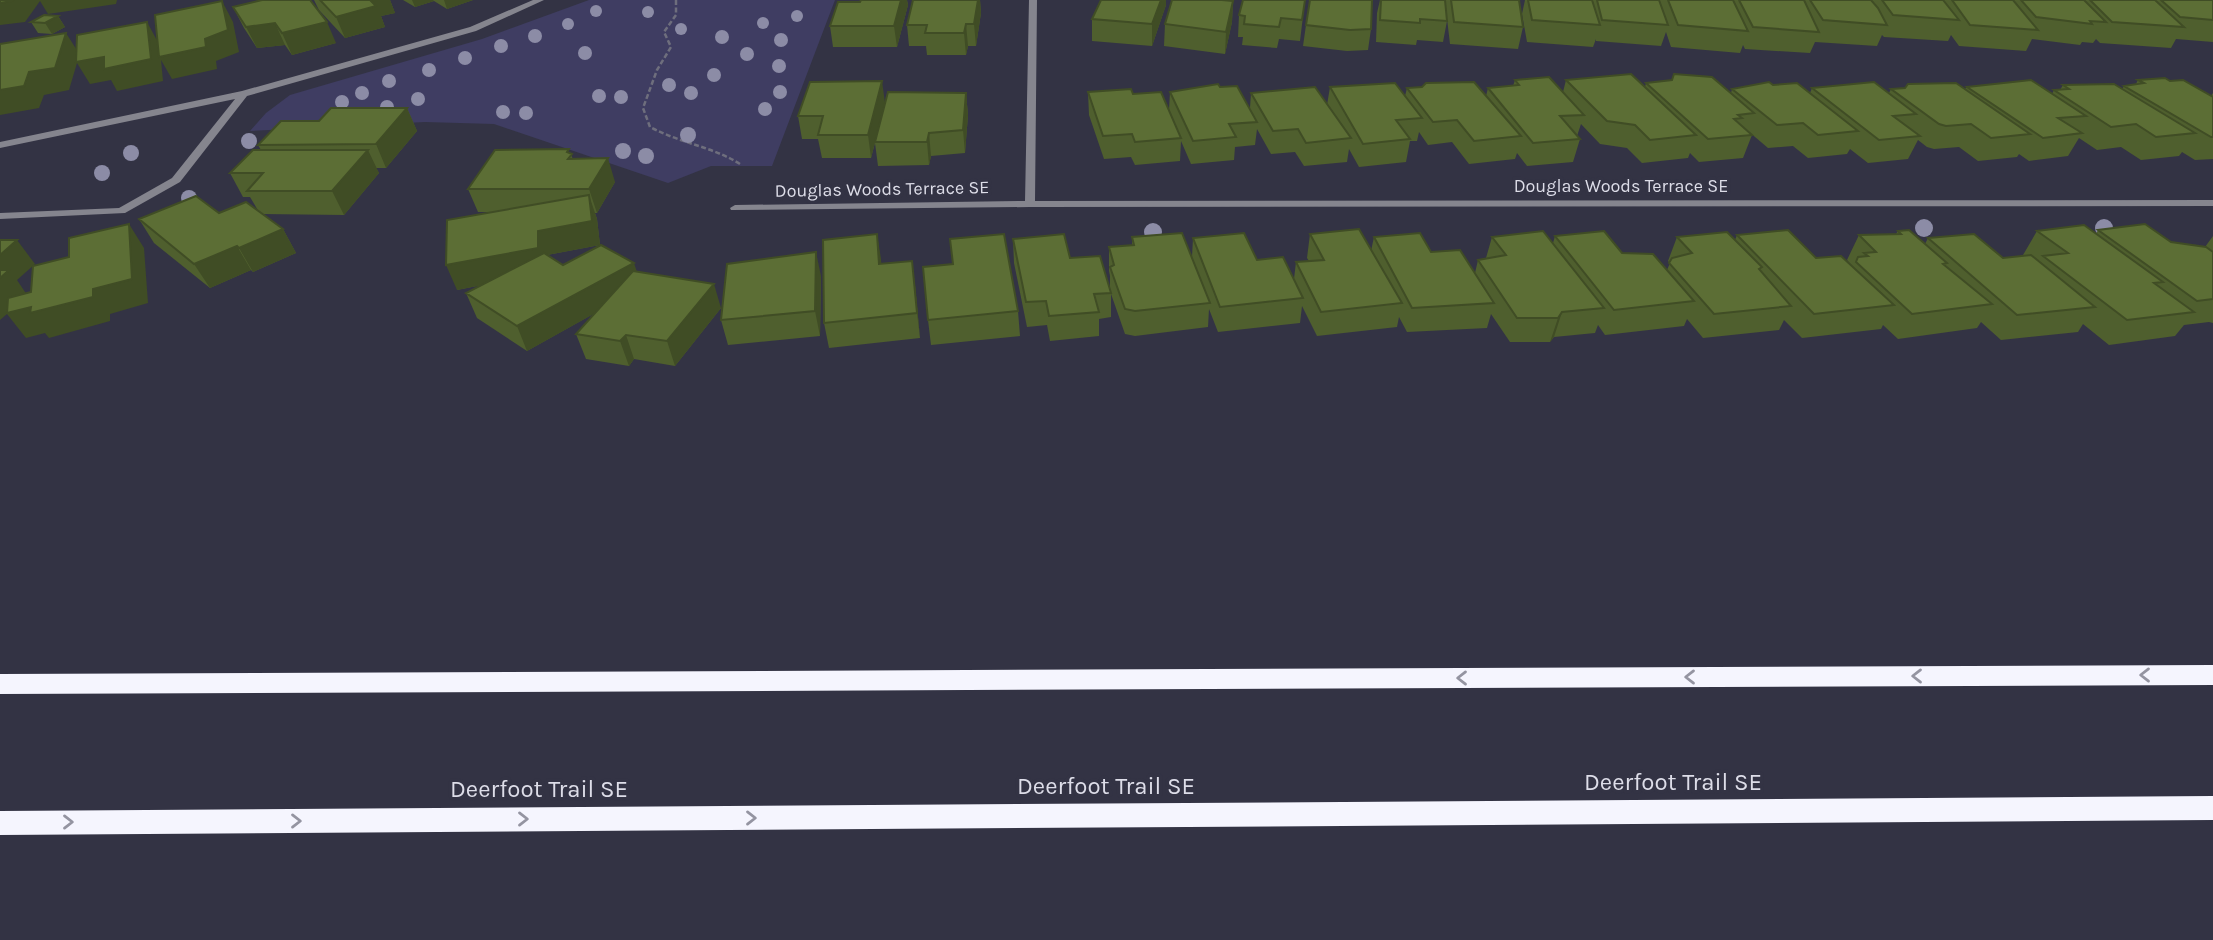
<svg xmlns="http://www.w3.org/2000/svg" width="2213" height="940" font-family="Karla,sans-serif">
<rect width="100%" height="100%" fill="#334"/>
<path fill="#3f3d62" d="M589,0H835L772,166H711L668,183L494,124L425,122L250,131L266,113L290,95L482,39Z"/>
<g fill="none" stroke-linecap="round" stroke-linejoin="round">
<path stroke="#6e6e7d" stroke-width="2.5" stroke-dasharray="5 2.5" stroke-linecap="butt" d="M676,0V15L664,32L671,47L657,70L643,108L650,127C682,144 711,146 740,164"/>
<path fill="#85858e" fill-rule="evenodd" d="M533,0H544L476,31L247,96L180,182L125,213L0,219V213L119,208L172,178L235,99L0,148V142L242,91L470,27Z
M1029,0H1037L1035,201L2213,200V206L1030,207L731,210L730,208L735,205L1025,201Z"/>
<path fill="#f5f5fe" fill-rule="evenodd" d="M2213,665V685L0,694V674Z
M2213,796V820L0,835V811Z"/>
</g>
<g fill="#8c8ca6">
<circle cx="596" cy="11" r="6"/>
<circle cx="648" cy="12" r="6"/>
<circle cx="797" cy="16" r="6"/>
<circle cx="763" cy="23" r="6"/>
<circle cx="568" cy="24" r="6"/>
<circle cx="681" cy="29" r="6"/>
<circle cx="535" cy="36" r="7"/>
<circle cx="722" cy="37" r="7"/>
<circle cx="781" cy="40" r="7"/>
<circle cx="501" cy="46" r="7"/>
<circle cx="585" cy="53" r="7"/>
<circle cx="747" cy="54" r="7"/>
<circle cx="465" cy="58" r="7"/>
<circle cx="779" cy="66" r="7"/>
<circle cx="429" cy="70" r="7"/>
<circle cx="714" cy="75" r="7"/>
<circle cx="389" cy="81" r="7"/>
<circle cx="669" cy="85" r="7"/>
<circle cx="780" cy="92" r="7"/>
<circle cx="362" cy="93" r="7"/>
<circle cx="691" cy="93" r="7"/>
<circle cx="599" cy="96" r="7"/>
<circle cx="621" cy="97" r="7"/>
<circle cx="418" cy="99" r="7"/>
<circle cx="342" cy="102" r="7"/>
<circle cx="387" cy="107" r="7"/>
<circle cx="765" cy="109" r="7"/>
<circle cx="503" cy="112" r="7"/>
<circle cx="526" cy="113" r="7"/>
<circle cx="688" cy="135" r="8"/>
<circle cx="249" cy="141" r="8"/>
<circle cx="623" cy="151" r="8"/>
<circle cx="131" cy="153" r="8"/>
<circle cx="646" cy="156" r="8"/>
<circle cx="102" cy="173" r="8"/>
<circle cx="189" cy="198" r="8"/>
<circle cx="1924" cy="228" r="9"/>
<circle cx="2104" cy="228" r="9"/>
<circle cx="1153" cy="232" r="9"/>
</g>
<path fill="#4f5f2e" d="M314,0H390L395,13L381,16L385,27L345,38L319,10Z
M403,0H473L447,9L434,1L415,7Z
M861,0H907L908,5L897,47H833L830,26L860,2Z
M913,0H980L981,13L976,46H968L966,55H927L926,46H909L907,25Z
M1161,0H1166V5L1152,46L1092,41V19Z
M1172,0H1222L1233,1L1232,22L1225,54L1164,46L1165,24Z
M1305,0L1300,41L1279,39L1277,48L1242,45L1243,37H1238L1239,15Z
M1380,0H1519L1523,27L1518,49L1450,44L1446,10L1447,21L1443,42L1417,40L1416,45L1376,42L1377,13Z
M1525,0H2213V42L2176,39L2171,48L2100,43L2096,39L2093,43L2082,42L2080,45L2032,39L2026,51L1959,46L1951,35L1948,41L1884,37L1882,35L1877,46L1815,42L1810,53L1745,49L1743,45L1740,53L1671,47L1666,32L1661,46L1596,41V39L1593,47L1527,42L1522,14Z
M233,7L336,43L292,55L285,45L257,48L244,28Z
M58,16L65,27L52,34L38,33L31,22Z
M1306,25L1371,29L1368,50L1347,51L1303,46Z
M1674,74L1731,93L1732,89L1773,85L1810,93L1812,88L1889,93L1891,89H1965L1967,87L2052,94L2054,90H2060L2063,85L2122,89L2124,86L2136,84L2138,80L2170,81L2211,96L2213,93V159L2195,160L2182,152L2179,156L2141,160L2121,147L2097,150L2079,138L2068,156L2029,161L2019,154L2017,157L1978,161L1959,147L1934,149L1927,147L1918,140L1908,159L1868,163L1850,149L1847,154L1808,158L1793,146L1768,148L1748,131L1752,135L1743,158L1699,162L1690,153L1688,158L1642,163L1627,148L1600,144L1581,124L1577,136L1580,139L1573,162L1527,166L1517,153L1515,159L1469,164L1452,142L1428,145L1419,132L1417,141H1410L1406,162L1359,167L1349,149L1347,162L1304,166L1295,152L1271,154L1257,129L1255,145L1235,147L1234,160L1191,164L1181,141L1180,161L1135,165L1131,157L1104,159L1089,115L1088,92L1133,94L1169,110L1170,92L1220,87L1250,108L1251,93L1327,105L1330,87L1405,96L1407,88L1486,96L1488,88L1513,86L1515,80L1563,92L1566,80L1645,87L1646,83L1672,80Z
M966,93L968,115L965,153L931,156L929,165L878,166L875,143L871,158H822L818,139H802L798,116L885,103Z
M407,108L417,131L386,168H376L379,173L344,215L262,214L283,229L296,253L253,272L251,270L210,288L154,243L139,219L219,213L259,212L250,197H243L230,173L261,150L258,145L319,121Z
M570,153L573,159L615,182L597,213H595L597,219L600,245L547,255L563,265L637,272L721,308L675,366L634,359L629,366L586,359L576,334L595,313L527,351L477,318L466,293L482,285L457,290L491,212H478L468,189Z
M2098,230L2205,247L2213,236V323L2209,322L2184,325L2175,336L2109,345L2083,324L2078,332L2001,340L1981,322L1977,328L1898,339L1883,325L1881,329L1802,338L1784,320L1779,330L1703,338L1687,319L1684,326L1605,335L1598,325L1595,333L1554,337L1550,342H1510L1491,314L1487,328L1407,332L1399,317L1397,327L1317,336L1302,306L1300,323L1218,332L1209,309L1208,327L1135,336L1125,334L1110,291V276L1109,271V247L1132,245V237L1192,257L1193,238L1257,260L1294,279L1296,262L1309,261L1307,258L1310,234L1371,251L1374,237L1431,252L1475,273L1478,260L1486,258L1492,237L1553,243L1555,236L1622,253L1667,270L1670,263L1668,261L1677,237L1735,240L1737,235L1816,258L1853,267L1847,260L1859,235L1896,234L1898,231L1925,244L1928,238L2003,258L2024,256L2023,255L2037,231L2096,234Z
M877,234L881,264L915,285L920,338L829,348L824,323Z
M1013,239L1070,258L1111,293V317L1099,319V336L1050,341L1047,325L1027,327L1014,263Z
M953,264L1018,311L1020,336L931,345L928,320Z
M821,276L820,336L728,345L721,320Z"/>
<path fill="#404d25" d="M13,0H117L116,4L48,14L40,1L25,22L0,25V3Z
M368,0H390L395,13L381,16L385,27L345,38L336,17Z
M412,0H433L434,1L415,7Z
M444,0H473L447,9Z
M901,0H907L908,5L897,47L894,26Z
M978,0H980L981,13L976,46L974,24Z
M1161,0H1166V5L1152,46V24Z
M222,1L233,22L239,52L216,61L217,69L172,79L161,60L163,81L117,91L111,80L90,84L77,63L69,90L44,95L39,108L0,115V90L29,72L66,33L80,55L147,22L159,44L205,39Z
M1233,1L1232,22L1225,54L1226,32Z
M58,16L65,27L52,34L45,23Z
M327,22L336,43L292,55L282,33Z
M275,23L285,45L257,48L246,27Z
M966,24L968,46L966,55L964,33Z
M882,81L885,103L871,158L868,135Z
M966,93L968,115L965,153L963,130Z
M407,108L417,131L386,168L376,144Z
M929,133L931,156L929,165L927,142Z
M368,150L379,173L344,215L332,191Z
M608,158L615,182L597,213L589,189Z
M589,195L597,219L600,245L547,255L548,272L457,290L446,265L538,231Z
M129,224L144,248L148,303L110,314V321L49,338L45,333L26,338L7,314L0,320V255L17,240L35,264L17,280L27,295L93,289Z
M283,229L296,253L253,272L239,248Z
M877,234L881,259L883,289L879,264Z
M237,246L251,270L210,288L194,264Z
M816,252L821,276L820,336L815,311Z
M912,261L915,285L920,338L917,313Z
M634,263L642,287L527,351L517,326Z
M714,284L721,308L675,366L667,341Z
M1562,312L1554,337L1550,342L1558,318Z
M626,335L634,359L629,366L620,341Z"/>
<path fill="#5c6e35" stroke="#404d25" stroke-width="2" d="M0,0H13L12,1L0,3Z
M262,0H310L327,22L282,33L275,23L246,27L233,7Z
M320,0H370L376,6L336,17Z
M861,0H901L894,26H830L838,2H860Z
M913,0H978L974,24H966L964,33H925L927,25H907Z
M1101,0H1161L1152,24L1092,19Z
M1172,0H1222L1233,1L1226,32L1165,24Z
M1243,0H1305L1302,20L1281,18L1279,27L1244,24L1245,16L1239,15Z
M1310,0H1372L1371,29L1350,30L1306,25Z
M1381,0H1445L1447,21L1420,19V23L1380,20Z
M1451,0H1519L1523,27L1454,22Z
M1528,0H1592L1600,25L1532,20Z
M1597,0H1659L1668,25L1602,20Z
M1668,0H1733L1748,31L1678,25Z
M1739,0H1804L1819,32L1753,27Z
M1810,0H1871L1878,8L1887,25L1823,20Z
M1882,0H1943L1959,20L1893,15Z
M1952,0H2013L2038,30L1970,25Z
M2021,0H2084L2106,22L2090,21L2092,24L2036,17Z
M2090,0H2155L2184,27L2112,22Z
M2161,0H2213V20L2180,17Z
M222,1L228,30L205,39L206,47L159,57L155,15Z
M44,15L58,16L45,23L31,22Z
M147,22L151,59L104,69V57L76,62L77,35Z
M66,33L55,68L29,72L24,86L0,90V44Z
M1631,74L1696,135L1650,140L1635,125L1607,121L1566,80Z
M1674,74L1712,77L1754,113L1738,115L1742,118L1734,119L1752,135L1708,139L1646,83L1672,80Z
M1549,77L1584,115L1560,116L1580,139L1533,143L1488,88L1519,85L1515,80Z
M2165,78L2170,81L2183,80L2213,97V137H2211L2124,86L2144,83L2138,80Z
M2031,80L2086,116L2058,118L2082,133L2043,138L1967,87Z
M882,81L868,135H818L823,116H798L810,82Z
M1474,82L1521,136L1474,141L1457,120L1433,122L1407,88L1422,87L1426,83Z
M1769,82L1773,85L1797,83L1858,131L1818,135L1803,123L1777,125L1732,89Z
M1874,82L1916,114L1893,116L1920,136L1879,140L1812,88Z
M1395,83L1422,118L1396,120L1410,139L1363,144L1330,87Z
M1956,83L2030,134L1991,138L1971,124L1946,126L1939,124L1891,89L1905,88L1908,84Z
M1218,84L1220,87L1237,86L1257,122L1229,124L1236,137L1193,141L1170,92Z
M2114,84L2195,133L2156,137L2136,124L2111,127L2054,90L2069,89L2063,85Z
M1315,87L1351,138L1306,143L1298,129L1273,131L1251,93Z
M1131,89L1133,94L1161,92L1181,138L1135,142L1132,134L1103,136L1088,92Z
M888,92L966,93L963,130L929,133L927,142H875Z
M331,108H407L376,144L258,145L281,121H319Z
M569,149L567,152L572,154L568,159L608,158L589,189H468L495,150Z
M253,150H368L332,191H247L263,173H230Z
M589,195L592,221L538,231V248L446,265L447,220Z
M196,196L219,213L246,202L283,229L239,248L237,246L194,264L139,219Z
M129,224L132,279L93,289V297L30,313L31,307L7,313L8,298L31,292L33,266L69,257V238Z
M2145,224L2171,242L2206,247L2213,252V299L2197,301L2098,230Z
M2084,225L2163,282L2154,283L2194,312L2127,320L2043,256L2068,253L2037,231Z
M1359,229L1402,303L1321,312L1296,262L1324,260L1310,234Z
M1788,230L1816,258L1841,256L1894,305L1814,314L1737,235Z
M1909,230L1947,263L1943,264L1992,304L1912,314L1856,262L1858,257L1868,256L1864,253L1876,252L1859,235L1901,234L1898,231Z
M1543,231L1604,308L1562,312L1558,318H1517L1478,260L1506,255L1492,237Z
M1604,231L1622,253L1653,254L1694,301L1614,310L1555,236Z
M1727,232L1762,267L1759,269L1791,306L1714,314L1669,263L1672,258L1692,253L1677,237Z
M1182,233L1210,303L1135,311L1125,309L1110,267L1114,265L1109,247L1134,245L1132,237Z
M1244,233L1257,260L1283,257L1303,298L1220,307L1193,238Z
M1420,233L1431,252L1460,250L1494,303L1412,308L1374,237Z
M877,234L879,264L912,261L917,313L824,323L823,240Z
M1004,234L1018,311L928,320L923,267L953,264L950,239Z
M1064,234L1070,258L1100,256L1111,293L1094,294L1099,312L1049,316L1046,301L1026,302L1013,239Z
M1974,234L2003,258L2031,255L2095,307L2017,315L1928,238Z
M0,240H17L0,255Z
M601,245L634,263L517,326L466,293L544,253L563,265Z
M816,252L815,311L721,320L727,264Z
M0,270H9L0,278Z
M633,271L714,284L667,341L626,335L620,341L576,334Z"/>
<defs><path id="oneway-chevron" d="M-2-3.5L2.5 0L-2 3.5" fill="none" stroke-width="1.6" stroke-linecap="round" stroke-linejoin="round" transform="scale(1.75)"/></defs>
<g stroke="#9494a1">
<use href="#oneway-chevron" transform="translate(2145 675) rotate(180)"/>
<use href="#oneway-chevron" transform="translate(1917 676) rotate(180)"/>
<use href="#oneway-chevron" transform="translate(1690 677) rotate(180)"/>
<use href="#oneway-chevron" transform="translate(1462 678) rotate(180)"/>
<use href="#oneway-chevron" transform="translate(751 818)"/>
<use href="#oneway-chevron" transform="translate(523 819)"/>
<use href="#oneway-chevron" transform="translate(296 821)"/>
<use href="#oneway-chevron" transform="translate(68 822)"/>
</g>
<g text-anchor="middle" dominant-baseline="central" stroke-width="7" stroke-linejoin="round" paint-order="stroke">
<g font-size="18" fill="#dddde8" stroke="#334">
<text x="1621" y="186">Douglas Woods Terrace SE</text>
<text transform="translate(882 189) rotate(-1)">Douglas Woods Terrace SE</text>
</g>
<g font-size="24" fill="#dddde8" stroke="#334">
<text x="1673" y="782">Deerfoot Trail SE</text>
<text x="1106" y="786">Deerfoot Trail SE</text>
<text x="539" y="789">Deerfoot Trail SE</text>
</g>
</g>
</svg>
